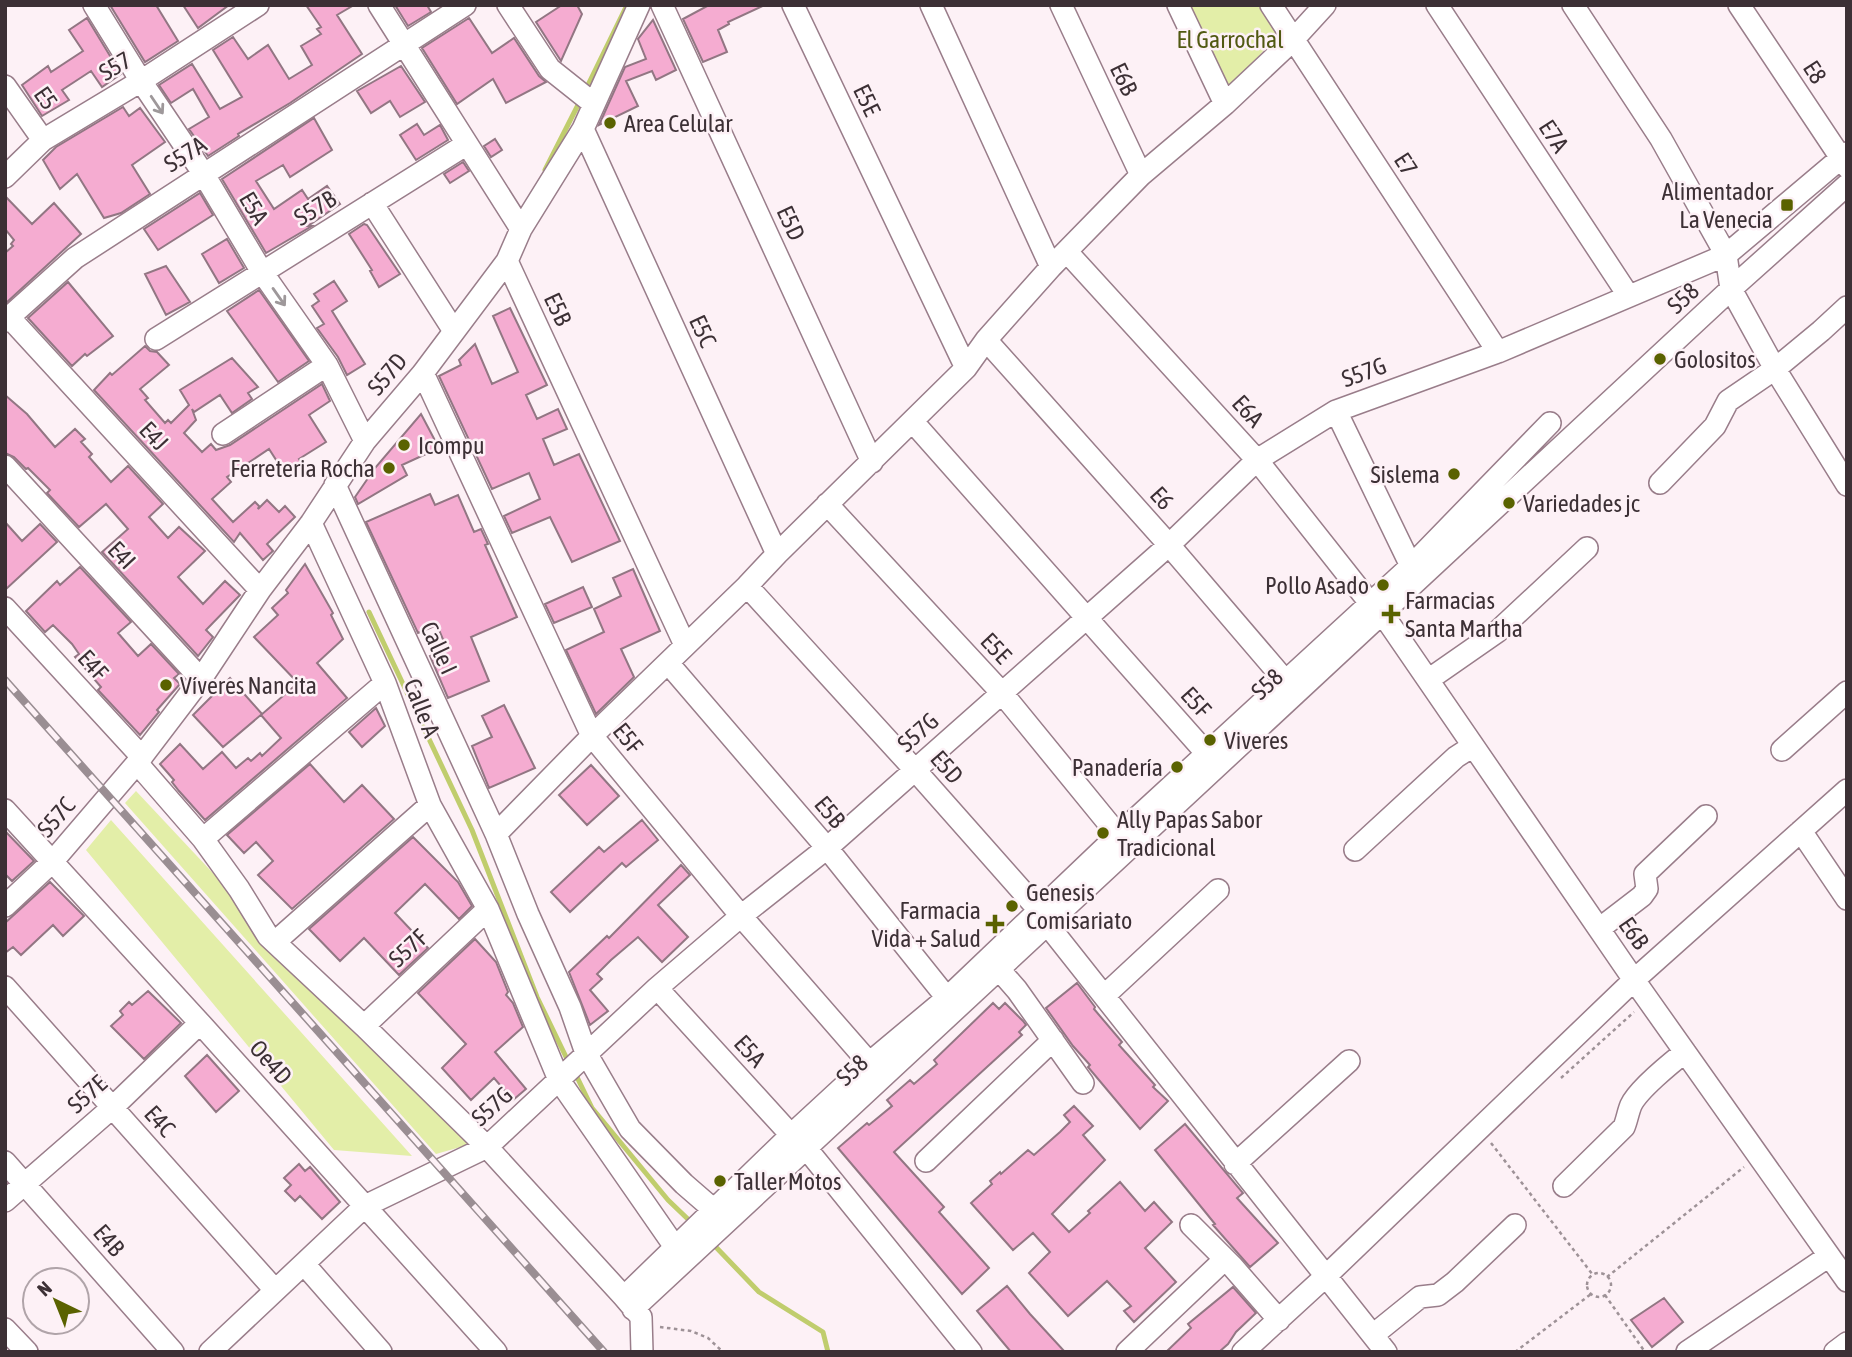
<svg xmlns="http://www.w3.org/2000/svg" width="1852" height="1357" font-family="'Asap Condensed',sans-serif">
<rect width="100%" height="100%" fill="#fdf1f6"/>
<path fill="#e3eea8" d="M1178,5H1275L1287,24L1222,98Z
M136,791L453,1129L471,1144L436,1154L125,803Z
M111,820L412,1156L334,1150L86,850Z"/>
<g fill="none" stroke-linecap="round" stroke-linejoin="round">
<path stroke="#c0cd6d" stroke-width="5" d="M586,89L627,5
M545,170L580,101
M369,612L472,830L537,997L568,1061
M576,1075L592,1108L668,1200L693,1224
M711,1242L759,1292L823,1332L828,1352"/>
</g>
<path fill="#f5acd1" stroke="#927683" stroke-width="2" d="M110,5H156L178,41L145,62Z
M183,5H229L198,28Z
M306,5H354L337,15L362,54L290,103L238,134L239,136L208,156L189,129L209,117L193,89L171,103L159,85L192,64L220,109L242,97L213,50L233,37L248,59L268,45L289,79L312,65L301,46L321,34L317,29L321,27Z
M395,5H427L431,12L408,26Z
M562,5H577L582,14L561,61L536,22Z
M709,5H765L728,22L729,24L718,30L727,52L703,62L683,19Z
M87,18L121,74L102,87L91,71L62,90L69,100L42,116L22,85L48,66L51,72L83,51L69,30Z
M469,18L492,53L514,38L539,76L546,82L506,103L493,79L457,104L422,48Z
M653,20L676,70L656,80L652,71L626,81L638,106L599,125L625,67L646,59L638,39Z
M401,66L425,102L400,117L390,101L371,113L357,91Z
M123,107L129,116L140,108L165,142L132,165L150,194L121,213L104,218L77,174L60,189L43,160L56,147Z
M314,118L332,150L290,177L283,165L256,181L274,209L302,190L308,199L327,186L340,204L308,226H312L266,253L222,179Z
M417,124L424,135L440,125L448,140L416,160L400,135Z
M495,139L502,150L491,157L484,146Z
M463,162L469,171L450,183L444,174Z
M200,193L213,215L158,250L144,229Z
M5,196L32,224L54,203L81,234L6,303L5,253L13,246L11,244L14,240L5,229Z
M364,224L367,225L400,274L379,287L370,271L372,270L349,234Z
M227,239L244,268L219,283L202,254Z
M166,266L190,302L166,315L145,274Z
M334,281L347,301L332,311L365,364L347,375L338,357L317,328L324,324L312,306L319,301L314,294Z
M68,282L113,336L87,356L85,354L72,366L28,318Z
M259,290L309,361L278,382L227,311Z
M510,308L547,385L526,395L537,419L558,409L567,429L543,439L554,465L579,454L620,541L572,562L550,517L512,533L504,516L540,499L529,473L492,489L439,376L461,365L459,360L475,344L492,384L518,372L493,316Z
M145,346L150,351L157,352L169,365L140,389L148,398L145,400L165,423L168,420L171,423L189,405L180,390L232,358L258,387L248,393L252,399L232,413L220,395L194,412L192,409L196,420L184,433L202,452L211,444L216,450L230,445L322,384L330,401L309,415L326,442L299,459L301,462L287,477L269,449L227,477L231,482L212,499L233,522L255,502L259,506L258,509L267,500L279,512L285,506L295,517L267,544L273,551L263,560L240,533L234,542L94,390L110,373L112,375Z
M5,395L27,414L55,447L75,429L85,439L81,442L92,454L89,457L111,482L128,466L163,504L149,517L168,538L179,527L205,551L178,577L203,604L225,581L240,595L206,630L213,637L198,656L102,552L128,529L106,504L79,527L47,493L50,490L28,468L26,469L14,457L5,453Z
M421,414L439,448L402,465L407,475L358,504L355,497L375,468Z
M430,494L435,505L458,495L474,532L481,529L488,544L485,545L517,617L471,637L489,681L448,698L430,656L447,649L437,625L418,633L366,522Z
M5,522L22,541L40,524L57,542L5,590Z
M305,564L333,613L331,615L343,639L317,663L347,698L205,820L179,791L172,782L174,780L160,764L180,744L203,769L222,752L236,768L248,758L251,761L260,753L262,756L281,738L261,715L298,683L254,637L278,615L272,608L288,593L286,590Z
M80,567L131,622L118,633L138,656L151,644L179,674L174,678L180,684L157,710L159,712L140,735L98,690L101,687L75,657L79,654L72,644L53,625L45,632L26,611L57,581L60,585Z
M633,569L660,631L621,649L634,677L596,714L566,650L604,632L594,609L621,596L613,578Z
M583,587L592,607L554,623L545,604Z
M230,678L262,714L223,747L193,715Z
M504,705L535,768L489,788L472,746L492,737L482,716Z
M376,708L385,726L362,747L349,732Z
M310,764L344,802L362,785L394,819L292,909L258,875L273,861L256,842L244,853L227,835Z
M591,765L619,796L587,825L559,795Z
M642,820L658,840L626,867L622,863L570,912L551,892L599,847L604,852Z
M5,831L34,861L12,881L5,874Z
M413,837L458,882L472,906L459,919L425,884L395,913L428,948L399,975L364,938L340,961L309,929Z
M681,865L690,875L658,905L688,937L662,962L638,937L611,960L597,974L602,979L590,990L608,1011L590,1025L569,972L607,936L609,938Z
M50,882L84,916L63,936L53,925L21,955L13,947L5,953V923Z
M475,939L496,962L508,992L506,995L513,1003L523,1027L495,1052L526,1089L513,1100L494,1078L471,1100L442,1068L466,1044L418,993Z
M1077,983L1095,1007L1094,1009L1122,1042L1119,1045L1155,1085L1153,1087L1168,1101L1140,1129L1088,1067L1090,1065L1073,1046L1046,1008Z
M148,991L181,1023L144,1059L111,1026L123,1015L120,1011L129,1002L132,1005Z
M993,1003L999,1009L1005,1003L1023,1021L1026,1025L1019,1032L1022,1035L894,1152L944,1207L939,1212L989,1268L962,1294L838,1148L867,1123L869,1125L892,1106L887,1100L910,1080L914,1084L937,1064L934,1060Z
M207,1055L239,1091L216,1112L185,1076Z
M1074,1106L1093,1126L1083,1135L1105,1160L1052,1214L1069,1232L1090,1213L1088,1211L1120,1182L1145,1211L1154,1202L1172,1222L1145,1248L1176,1282L1134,1322L1124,1311L1131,1306L1107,1281L1068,1316L1029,1273L1050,1252L1033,1233L1013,1250L971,1203L992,1184L990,1181L1000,1172L1001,1174L1028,1150L1034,1155L1060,1132L1070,1122L1064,1115Z
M1185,1124L1243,1193L1237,1198L1278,1243L1250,1267L1213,1225L1215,1224L1155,1150Z
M299,1164L305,1171L310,1167L340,1202L322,1219L300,1196L295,1201L285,1191L291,1185L284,1178Z
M1007,1286L1030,1314L1065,1352H1011L1001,1340L977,1311Z
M1233,1287L1256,1313L1236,1332L1228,1344L1219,1352H1166L1191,1328L1188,1324Z
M1664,1298L1683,1322L1652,1347L1631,1320Z"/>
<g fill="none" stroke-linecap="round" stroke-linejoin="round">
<defs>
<path id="minor" d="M94,5L141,81L203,173L262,272L327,365L365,441
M379,5L521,229
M508,5L550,69L594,104
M662,5L872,462
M793,5L966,368
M931,5L1051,267
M1061,5L1141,175
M1178,5L1225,104
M1271,5L1498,352
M1437,5L1628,295
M1573,5L1661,139L1726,255L1731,289L1775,369L1847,485
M1739,5L1847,167
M5,86L43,140
M583,129L777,554
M5,177L43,140L141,81L258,5
M372,203L454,331
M1067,252L1257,460L1370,603L1382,613L1634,980L1847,1281
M507,261L685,645
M9,317L260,590
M5,321L75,258L465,5
M156,339L467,144
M986,340L1169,545L1294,691
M423,373L592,736L741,916L878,1073
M1336,411L1411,566L1417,575
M913,422L1216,764
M223,434L327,365
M5,466L201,679
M1660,483L1715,426L1728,401L1775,369L1821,331L1847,307
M335,485L496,834L528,914L570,1007L586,1053L630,1129L684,1184L714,1210
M827,504L1002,693L1118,835
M311,523L385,683L430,805L488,909L559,1080L675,1247
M747,586L915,770L1038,909L1047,924L1386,1352
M5,608L142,757
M668,663L827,848L947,998
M1428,680L1497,632L1587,548
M1782,750L1847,692
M137,763L203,839L239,889L268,936L364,1026L487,1147L624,1297L641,1317L642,1352
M5,810L200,1023L496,1352
M1801,831L1847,899
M496,834L592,736L747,586L777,554L966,368L986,340L1051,267L1141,175L1225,104L1293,40L1325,5
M203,839L385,683
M1355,850L1456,757L1473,746
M5,906L53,861L137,763L201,679L260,590L311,523L365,441L423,373L507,261L521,229L583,129L639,5
M1599,929L1642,896L1647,889L1645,874L1706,816
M275,942L430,805
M990,959L1017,990L1083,1083
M5,987L275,1290
M657,988L791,1135L806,1148L971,1352
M1104,996L1218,890
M364,1026L488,909
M926,1161L1053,1040
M5,1162L173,1352
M1235,1164L1349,1061
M1564,1186L1624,1127C1627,1120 1628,1112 1631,1105C1638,1090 1671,1063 1685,1052
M5,1201L113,1107L200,1023
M1191,1225L1232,1266L1279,1320
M304,1264L381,1352
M624,1297L791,1135L868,1064L947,998L1118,835L1411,566L1550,423
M633,1309L1731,289L1847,185
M5,1329L27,1352
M1373,1335L1420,1297L1438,1295L1455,1282L1515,1225
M210,1352L365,1206L487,1147L657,988L741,916L827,848L1169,545L1257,460L1336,411L1498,352L1726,255L1847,153
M1127,1352L1225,1259
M1243,1352L1326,1276L1634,980L1847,790
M1687,1352L1829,1256
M1835,1352L1847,1343"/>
</defs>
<use href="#minor" stroke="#997d8a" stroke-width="24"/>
<path stroke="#9e9297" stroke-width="2.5" stroke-dasharray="3.5 3.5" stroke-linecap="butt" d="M1561,1078L1634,1012
M1491,1143L1593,1275
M1587 1285a12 12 0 1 1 24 0a12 12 0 1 1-24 0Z
M1607,1277L1744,1167
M1605,1295L1645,1352
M660,1327L691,1331L708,1338L723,1352
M1515,1352L1591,1294"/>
<use href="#minor" stroke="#fff" stroke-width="21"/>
<defs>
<path id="rail" d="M5,680L604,1352"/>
</defs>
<use href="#rail" stroke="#9a8e93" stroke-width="8"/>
<use href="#rail" stroke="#fdf1f6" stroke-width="5" stroke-dasharray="16" stroke-linecap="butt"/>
</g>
<defs><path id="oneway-shaft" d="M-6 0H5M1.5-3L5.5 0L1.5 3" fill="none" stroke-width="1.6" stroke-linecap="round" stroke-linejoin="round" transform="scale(1.75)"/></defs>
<g stroke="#9e989a">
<use href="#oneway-shaft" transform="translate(157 105) rotate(56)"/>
<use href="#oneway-shaft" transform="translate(279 297) rotate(55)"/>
</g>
<g fill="#5a6200" stroke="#fdf1f6" stroke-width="2.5">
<circle cx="610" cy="123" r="7"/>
<rect x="1780" y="198" width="14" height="14" rx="3.5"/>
<circle cx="1660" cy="359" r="7"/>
<circle cx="404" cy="445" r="7"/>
<circle cx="389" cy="468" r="7"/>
<circle cx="1454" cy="474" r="7"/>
<circle cx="1509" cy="503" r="7"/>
<circle cx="1383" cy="585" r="7"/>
<path d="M1387.5 603.5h7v7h7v7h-7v7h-7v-7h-7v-7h7z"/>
<circle cx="166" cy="685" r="7"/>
<circle cx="1210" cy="740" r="7"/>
<circle cx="1177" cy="767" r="7"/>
<circle cx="1103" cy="833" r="7"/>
<circle cx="1012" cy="906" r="7"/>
<path d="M991.5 913.5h7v7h7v7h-7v7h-7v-7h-7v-7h7z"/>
<circle cx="720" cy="1181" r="7"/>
</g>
<g text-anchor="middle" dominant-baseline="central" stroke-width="5" stroke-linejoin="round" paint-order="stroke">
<g font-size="24" fill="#515912" stroke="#fdf1f6">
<text x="1230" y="39">El Garrochal</text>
</g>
<g font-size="24" fill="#3c3035" stroke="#fdf1f6">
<text transform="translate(115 66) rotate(-31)">S57</text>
<text transform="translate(1815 72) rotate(57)">E8</text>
<text transform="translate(1124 79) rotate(64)">E6B</text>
<text transform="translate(46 98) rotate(55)">E5</text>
<text transform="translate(867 100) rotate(64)">E5E</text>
<text transform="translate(1554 136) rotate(57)">E7A</text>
<text transform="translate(185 154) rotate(-33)">S57A</text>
<text transform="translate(1406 164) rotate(57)">E7</text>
<text transform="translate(254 208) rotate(59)">E5A</text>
<text transform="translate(315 208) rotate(-32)">S57B</text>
<text transform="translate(791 223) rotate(65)">E5D</text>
<text transform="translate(1683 298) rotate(-43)">S58</text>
<text transform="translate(558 309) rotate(65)">E5B</text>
<text transform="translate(703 331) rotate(65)">E5C</text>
<text transform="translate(1364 372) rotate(-20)">S57G</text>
<text transform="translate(387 374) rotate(-50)">S57D</text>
<text transform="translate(1248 411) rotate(48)">E6A</text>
<text transform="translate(154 436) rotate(47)">E4J</text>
<text transform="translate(1162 498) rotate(48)">E6</text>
<text transform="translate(122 555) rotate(47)">E4I</text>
<text transform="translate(439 648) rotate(65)">Calle I</text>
<text transform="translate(996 648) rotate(47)">E5E</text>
<text transform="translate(93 665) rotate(48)">E4F</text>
<text transform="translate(1267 684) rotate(-43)">S58</text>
<text transform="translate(1196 702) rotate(48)">E5F</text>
<text transform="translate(422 708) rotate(69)">Calle A</text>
<text transform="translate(918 732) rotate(-42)">S57G</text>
<text transform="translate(628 738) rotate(51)">E5F</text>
<text transform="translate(947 767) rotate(49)">E5D</text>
<text transform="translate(830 812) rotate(50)">E5B</text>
<text transform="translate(56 817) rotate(-49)">S57C</text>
<text transform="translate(1634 933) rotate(55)">E6B</text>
<text transform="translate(408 948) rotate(-43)">S57F</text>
<text transform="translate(750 1051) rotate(48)">E5A</text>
<text transform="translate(271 1062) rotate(48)">Oe4D</text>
<text transform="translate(852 1070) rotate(-43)">S58</text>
<text transform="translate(87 1094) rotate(-42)">S57E</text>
<text transform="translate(492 1106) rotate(-42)">S57G</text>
<text transform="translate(160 1121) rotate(48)">E4C</text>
<text transform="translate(109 1240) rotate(49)">E4B</text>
</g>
<g font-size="24" fill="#3c3035" stroke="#fdf1f6" text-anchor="start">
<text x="624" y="123">Area Celular</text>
<text x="1773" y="191" text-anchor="end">Alimentador<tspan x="1773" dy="28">La Venecia</tspan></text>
<text x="1674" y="359">Golositos</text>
<text x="418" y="445">Icompu</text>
<text x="375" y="468" text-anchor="end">Ferreteria Rocha</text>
<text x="1440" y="474" text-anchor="end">Sislema</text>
<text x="1523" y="503">Variedades jc</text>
<text x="1369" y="585" text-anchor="end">Pollo Asado</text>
<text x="1405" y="600">Farmacias<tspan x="1405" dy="28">Santa Martha</tspan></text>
<text x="180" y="685">Víveres Nancita</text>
<text x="1224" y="740">Viveres</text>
<text x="1163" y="767" text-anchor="end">Panadería</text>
<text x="1117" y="819">Ally Papas Sabor<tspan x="1117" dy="28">Tradicional</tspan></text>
<text x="1026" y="892">Genesis<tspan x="1026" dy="28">Comisariato</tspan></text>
<text x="981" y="910" text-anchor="end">Farmacia<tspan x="981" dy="28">Vida + Salud</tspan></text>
<text x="734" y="1181">Taller Motos</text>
</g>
</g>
<rect width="1852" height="1357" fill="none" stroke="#3c3035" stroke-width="14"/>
<g transform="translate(56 1301) rotate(317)"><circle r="33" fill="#fdf1f6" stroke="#b0a4a9" stroke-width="2"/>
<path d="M0-5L12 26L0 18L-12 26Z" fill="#5a6200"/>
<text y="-10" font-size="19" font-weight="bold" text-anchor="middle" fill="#3c3035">N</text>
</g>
</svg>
